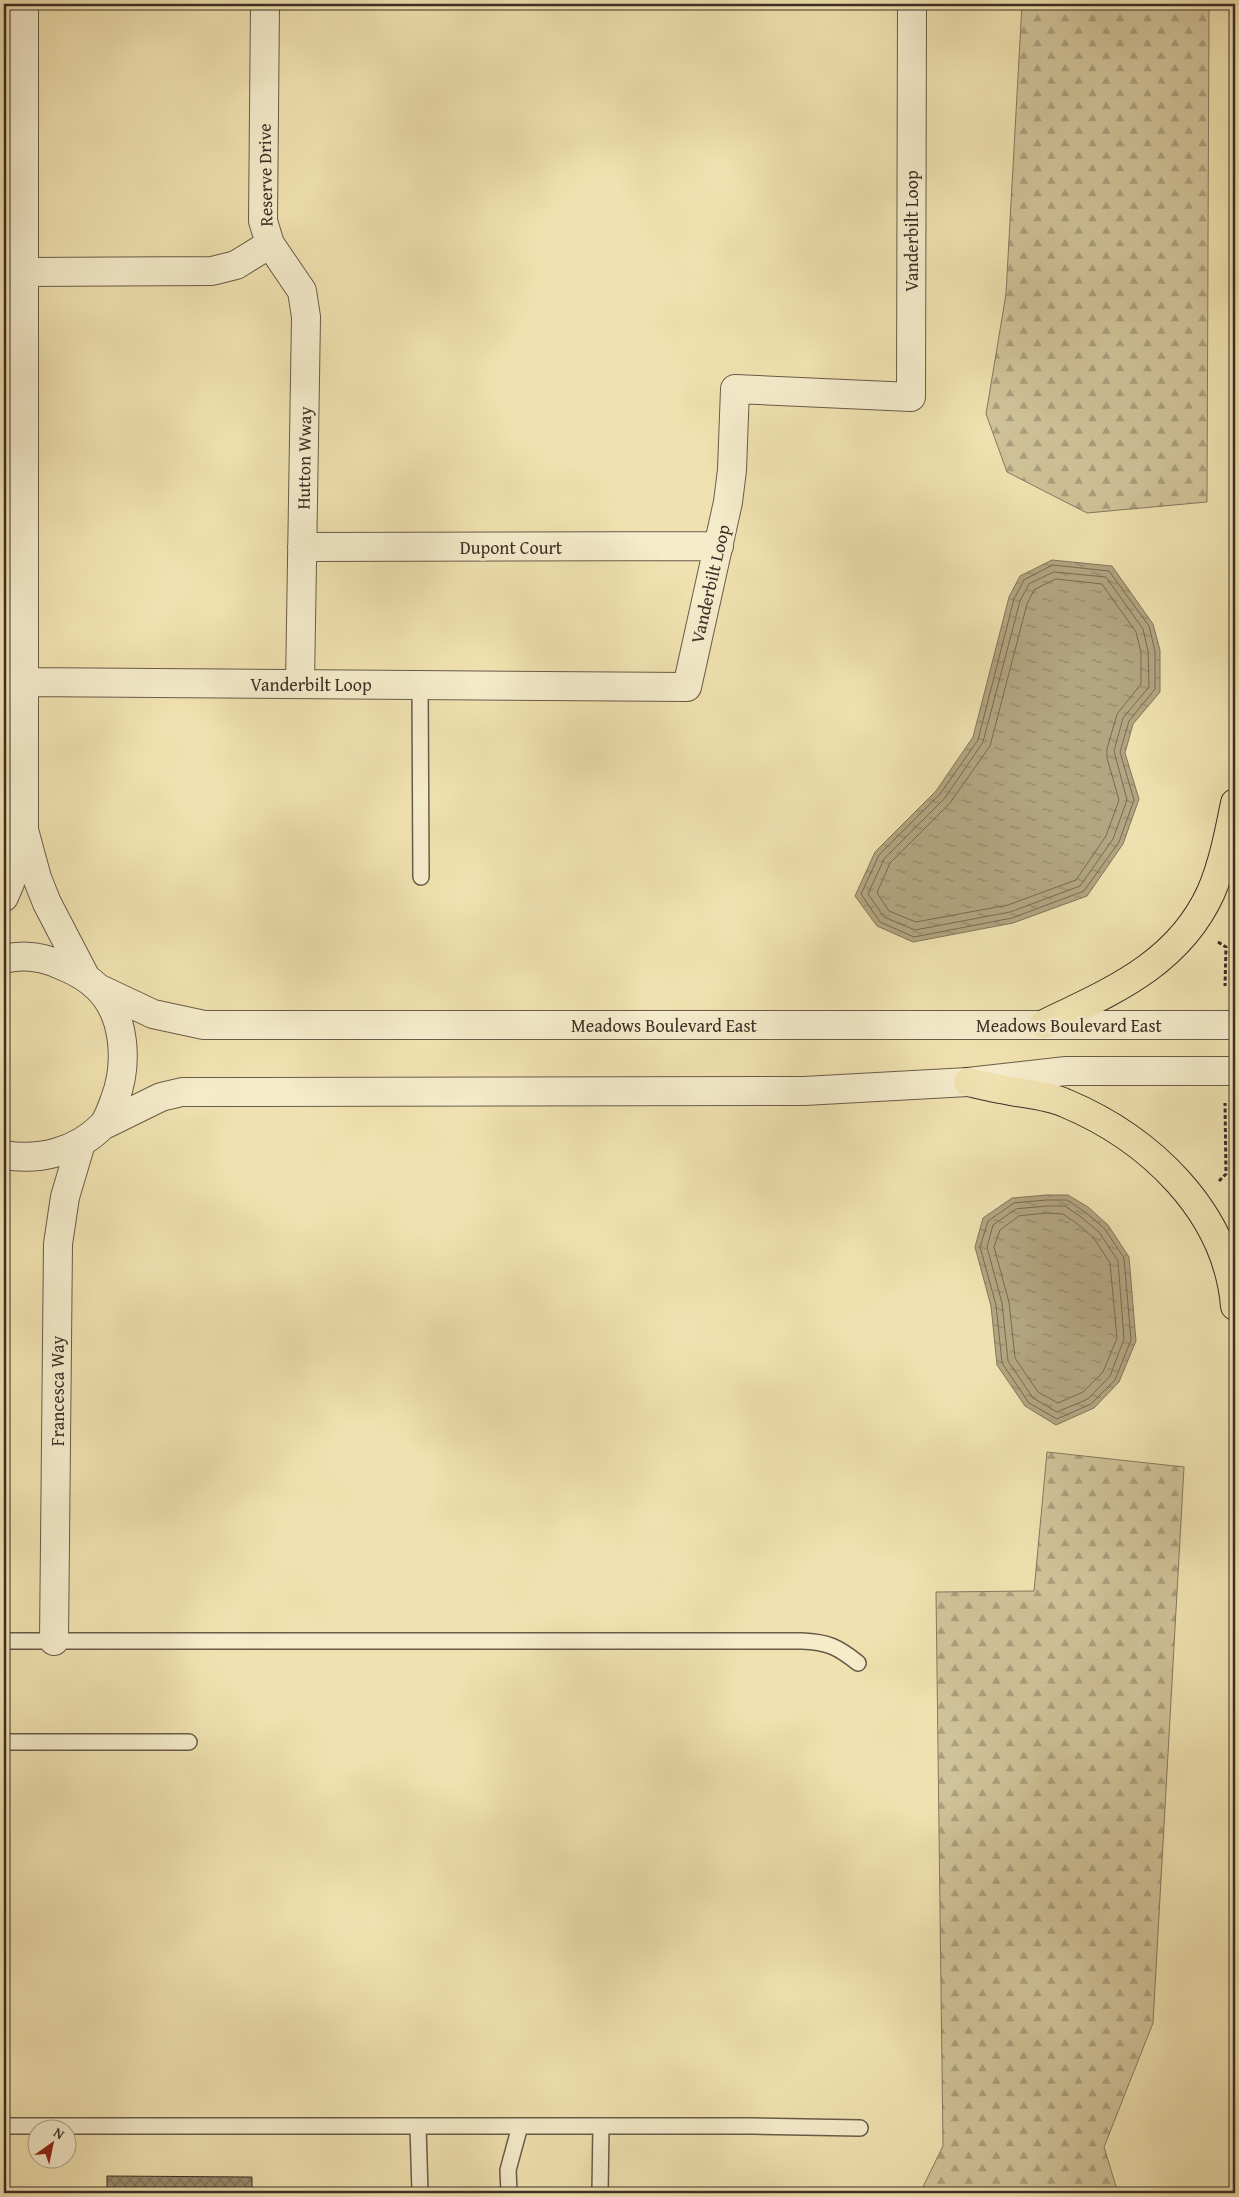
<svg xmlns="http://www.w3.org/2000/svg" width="1239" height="2197" font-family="'Gentium Book Plus',serif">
<defs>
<pattern id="forest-firs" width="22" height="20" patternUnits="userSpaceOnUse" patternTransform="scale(1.25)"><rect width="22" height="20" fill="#d1c399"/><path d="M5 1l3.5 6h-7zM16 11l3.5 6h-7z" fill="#ab9f7d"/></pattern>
<pattern id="water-ripples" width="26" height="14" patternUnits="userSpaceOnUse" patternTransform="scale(1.25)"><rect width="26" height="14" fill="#b3a581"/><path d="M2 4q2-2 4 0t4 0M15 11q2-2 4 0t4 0" fill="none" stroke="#938769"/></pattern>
<pattern id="building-cross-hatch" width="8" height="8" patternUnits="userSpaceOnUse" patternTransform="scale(1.25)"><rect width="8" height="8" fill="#9a8c6e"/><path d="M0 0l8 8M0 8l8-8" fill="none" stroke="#7f735a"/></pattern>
</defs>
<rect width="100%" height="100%" fill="#f0e2b0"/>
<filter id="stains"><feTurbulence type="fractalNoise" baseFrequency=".004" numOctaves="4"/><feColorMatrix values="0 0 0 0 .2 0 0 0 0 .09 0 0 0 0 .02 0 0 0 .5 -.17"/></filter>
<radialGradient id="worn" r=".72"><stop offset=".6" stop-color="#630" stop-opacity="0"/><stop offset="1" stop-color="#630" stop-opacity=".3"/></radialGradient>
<path fill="url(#forest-firs)" stroke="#867860" d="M1022,4H1209L1207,502L1087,513L1007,472L986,414L1006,294Z
M1047,1452L1184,1467L1153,2023L1104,2147L1118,2193H920L943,2146L936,1592L1034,1591Z"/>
<path fill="url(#water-ripples)" stroke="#83755d" d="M1052,560L1112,566L1153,624L1160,650V692L1133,724L1125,753L1139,799L1123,844L1087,896L1013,923L913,942L877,926L855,896L875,852L936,791L973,737L1009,597L1020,576Z
M1047,1195H1068L1088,1207L1108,1225L1129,1257L1136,1341L1119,1382L1094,1408L1056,1425L1025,1406L997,1365L991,1306L975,1247L983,1218L1012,1198Z"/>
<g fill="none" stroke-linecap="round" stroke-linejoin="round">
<path stroke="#786a54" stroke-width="1" d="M1053,565L1109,571L1149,626L1155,651V689L1129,721L1120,752L1134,800L1119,842L1084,891L1012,918L914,937L880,922L861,894L879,855L940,794L978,740L1014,599L1024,580Z
M1054,572L1106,577L1143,629L1148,651L1149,687L1123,718L1114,751L1127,800L1113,839L1080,886L1010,912L915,930L884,917L868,894L884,859L945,798L983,742L1020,601L1029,584Z
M1056,579L1102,584L1136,632L1141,652V684L1117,714L1107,749V758L1119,800L1106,836L1076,880L1008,905L916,922L889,911L877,893L890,863L950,803L990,746L1027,604L1034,590Z
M1047,1200H1067L1085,1212L1104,1228L1124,1258L1131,1340L1115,1380L1091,1404L1057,1419L1029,1403L1002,1363L996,1305L980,1247L988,1221L1014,1203Z
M1048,1206H1065L1081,1217L1099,1232L1118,1261L1124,1339L1110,1376L1088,1399L1057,1412L1033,1398L1008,1361L1002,1303L987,1247L993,1225L1016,1209Z
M1048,1213L1063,1214L1076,1223L1093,1237L1110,1263L1117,1338L1103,1372L1083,1392L1058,1403L1038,1392L1015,1358L1009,1302L994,1247L1000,1230L1019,1216Z"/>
</g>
<path fill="url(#building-cross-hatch)" stroke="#3c2e26" d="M107,2176L252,2177V2193H107Z"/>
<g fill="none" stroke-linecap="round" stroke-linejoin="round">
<defs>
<path id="service" d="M420,684L421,877
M4,1641H802C828,1642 838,1647 858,1663
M4,1742H189
M4,2126H752L860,2128
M418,2126L420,2193
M509,2193L508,2170L520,2126
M600,2193L601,2126"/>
<path id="minor" d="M265,4L263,221L270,244L302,291L306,317L300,684
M24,272L212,271L236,265L270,244
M302,547L719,546
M24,682L687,687L728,502L732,470L735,389L911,397L912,4
M24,830L37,878L47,903L86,978
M4,897L10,883L24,829V4
M4,959C24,954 44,957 63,966C75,971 88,978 98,988C126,1015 128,1065 115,1099C112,1107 108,1120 102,1126C76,1152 39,1161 4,1155
M100,989L153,1014L204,1025H1235
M104,1125L161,1097L182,1092L804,1091L968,1082L1066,1071H1235
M54,1641L58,1244L65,1197L81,1143"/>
<path id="trunk" d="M1044,1024C1110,992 1178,965 1211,892C1223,864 1229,833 1235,803
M968,1082C981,1085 993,1088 1006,1090C1025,1094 1047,1095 1065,1103C1149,1138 1227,1211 1235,1306"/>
</defs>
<use href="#service" stroke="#695b48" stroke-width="18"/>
<use href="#minor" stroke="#695b48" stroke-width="30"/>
<use href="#trunk" stroke="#3c2e26" stroke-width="30"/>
<path stroke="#3c2e26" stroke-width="3" stroke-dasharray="4 2.5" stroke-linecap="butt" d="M1218,942L1226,947L1225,986
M1219,1181L1226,1174L1225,1103"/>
<use href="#service" stroke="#f5eccc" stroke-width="15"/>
<use href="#minor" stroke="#f5eccc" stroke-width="28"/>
<use href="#trunk" stroke="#f0e2b0" stroke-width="28"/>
</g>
<g text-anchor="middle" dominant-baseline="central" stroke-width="5" stroke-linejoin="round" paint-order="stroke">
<g font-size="18" fill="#3c2e26" stroke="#f5eccc">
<text transform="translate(265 175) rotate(-91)">Reserve Drive</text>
<text transform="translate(911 231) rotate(-90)">Vanderbilt Loop</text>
<text transform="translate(304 458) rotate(-89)">Hutton Wway</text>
<text x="511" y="547">Dupont Court</text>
<text transform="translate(710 584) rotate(-77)">Vanderbilt Loop</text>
<text x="311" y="684">Vanderbilt Loop</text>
<text x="664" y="1025">Meadows Boulevard East</text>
<text x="1069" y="1025">Meadows Boulevard East</text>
<text transform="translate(57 1391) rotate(-90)">Francesca Way</text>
</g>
</g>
<rect width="1239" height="2197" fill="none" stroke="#f0e2b0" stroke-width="20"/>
<rect x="5" y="5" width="1229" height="2187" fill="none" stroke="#3c2e26" stroke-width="2.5"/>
<rect x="10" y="10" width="1219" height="2177" fill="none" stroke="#3c2e26"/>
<g transform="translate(52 2144) rotate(33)"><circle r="24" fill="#f5eccc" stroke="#aba08a"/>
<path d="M0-4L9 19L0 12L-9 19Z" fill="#8f2418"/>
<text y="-8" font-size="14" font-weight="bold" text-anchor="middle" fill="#3c2e26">N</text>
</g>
<rect width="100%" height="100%" filter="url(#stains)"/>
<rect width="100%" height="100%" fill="url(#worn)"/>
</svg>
